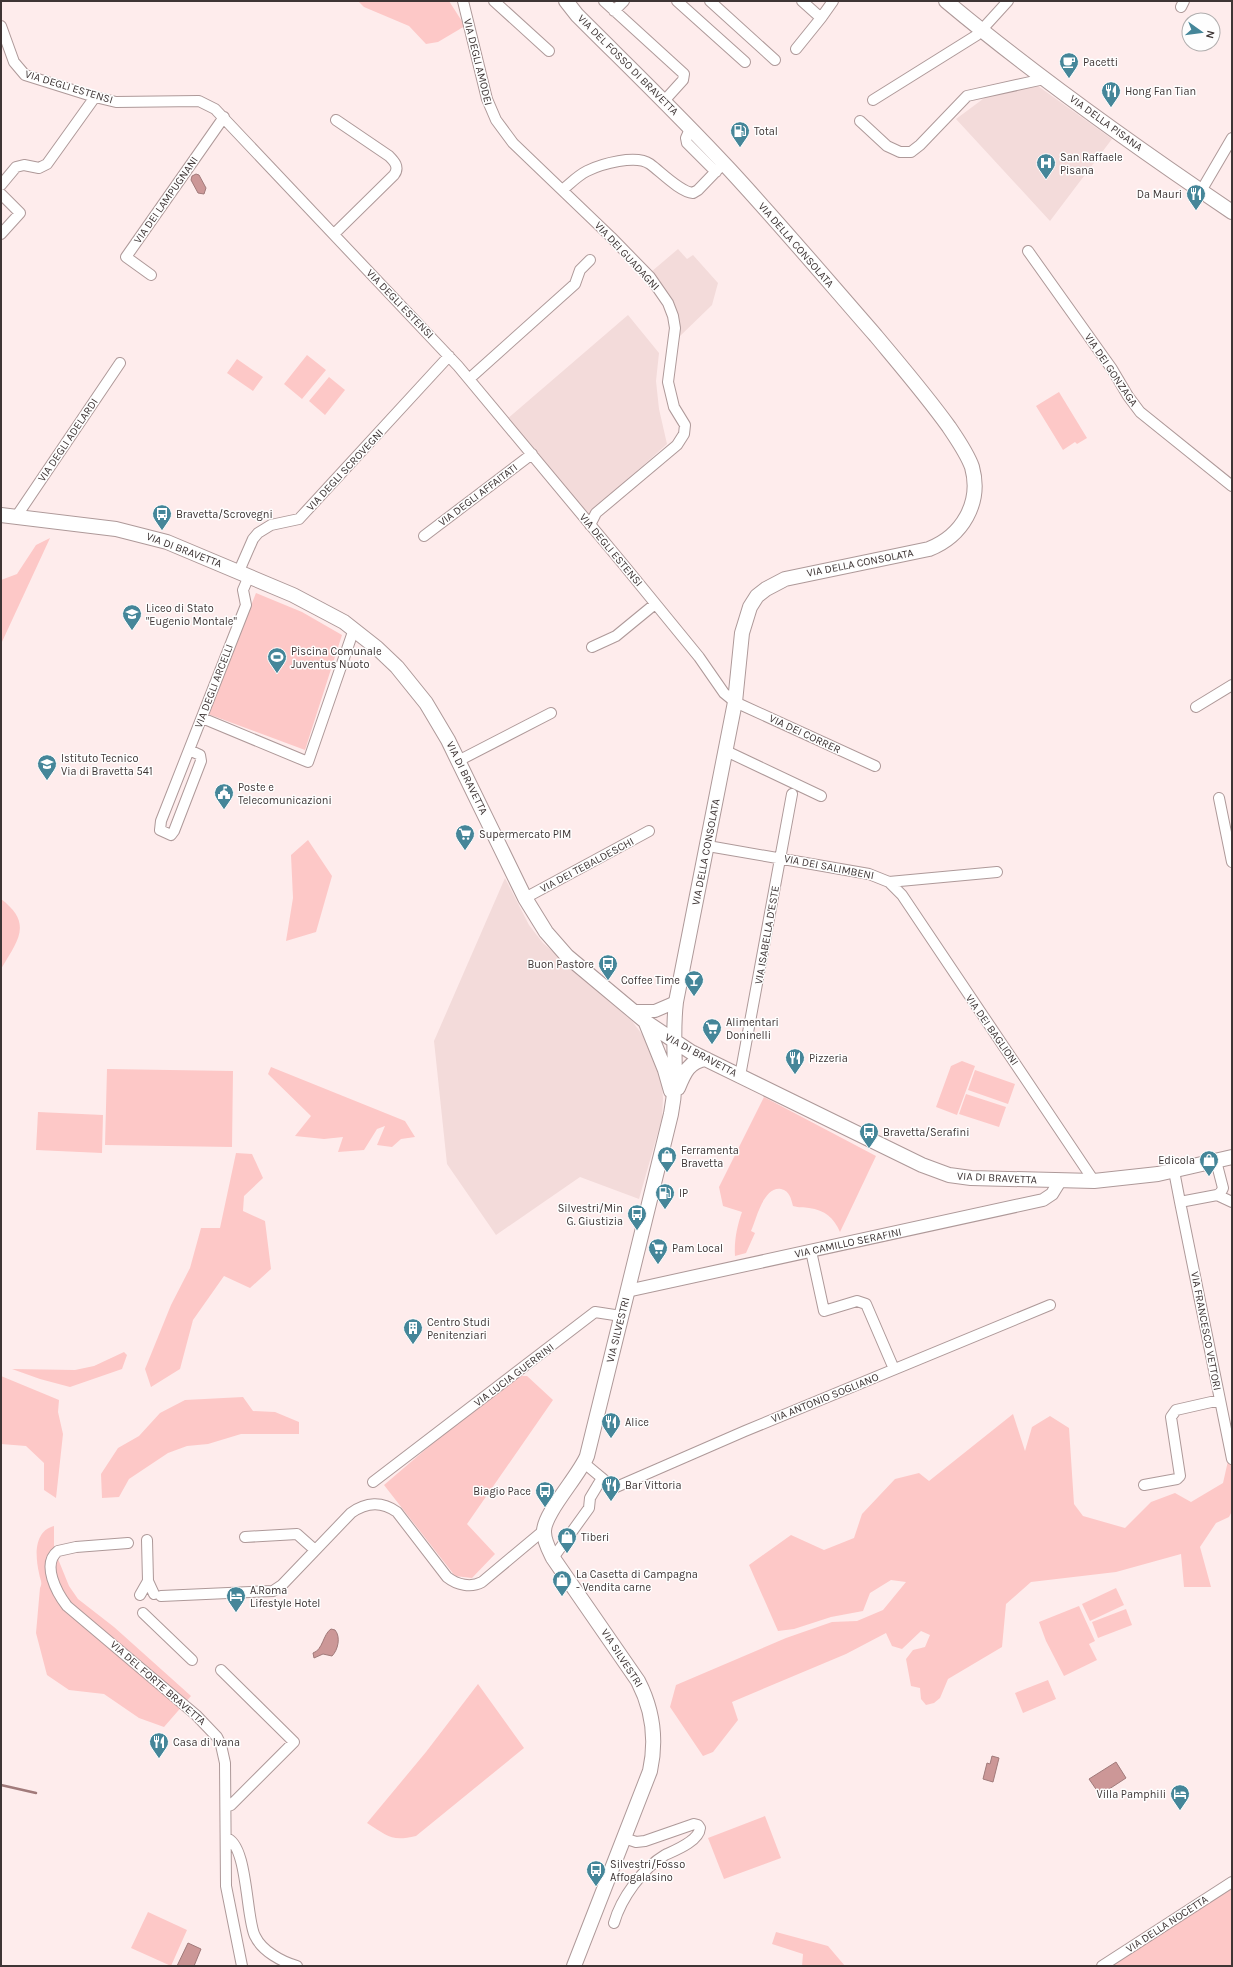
<svg xmlns="http://www.w3.org/2000/svg" width="1233" height="1967" font-family="Karla,sans-serif">
<rect width="100%" height="100%" fill="#feecec"/>
<path fill="#f3dbda" d="M1038,86L1112,139L1050,221L956,119L987,96Z
M678,249L687,259L693,255L718,283L712,305L678,338L651,272Z
M628,315L659,353L656,381L659,409L667,444L587,516L507,419Z
M505,878L529,925L543,943L632,1021L647,1041L661,1073L663,1098L662,1118L639,1199L580,1177L496,1235L447,1164L434,1041Z"/>
<path fill="#fdc8c7" d="M358,1H449L465,26L438,42L426,44L409,26L364,7Z
M307,355L326,370L302,399L284,384Z
M237,359L263,377L253,391L227,373Z
M329,377L345,390L325,415L309,401Z
M1059,392L1087,438L1077,444L1075,442L1063,450L1036,406Z
M50,538L1,644V580L17,574L36,545Z
M256,593L302,612L342,635L305,750L208,714Z
M308,840L332,876L316,932L286,941L293,898L291,855Z
M1,899C34,924 17,941 1,969Z
M962,1061L975,1066L957,1115L936,1107L951,1066Z
M271,1067L405,1121L415,1137L401,1139L392,1147L377,1145L385,1126L377,1129L364,1150L338,1152L343,1137L324,1139L295,1136L311,1116L268,1074Z
M107,1069L233,1071L232,1147L105,1145Z
M975,1070L1015,1084L1008,1104L968,1090Z
M966,1094L1006,1107L999,1127L959,1114Z
M764,1097L876,1156L840,1232C834,1218 825,1210 809,1208C804,1207 799,1208 793,1206C791,1199 790,1191 781,1189C763,1186 756,1221 751,1231L755,1233L746,1253L735,1256C734,1241 737,1226 742,1212L723,1206L719,1187Z
M38,1112L103,1115L102,1153L36,1150Z
M236,1153L252,1154L263,1178L244,1196L243,1211L265,1221L271,1269L250,1288L224,1276L193,1320L180,1369L151,1387L145,1369L171,1305L190,1268L201,1228H220Z
M124,1352L127,1355L122,1369L70,1387L40,1379L12,1369L75,1370L94,1366Z
M1,1376L59,1400L58,1412L63,1434L56,1498L44,1490V1463L26,1446L1,1444Z
M520,1376H527L553,1400L467,1524L495,1554L472,1578L455,1576L384,1485L440,1437Z
M243,1397L253,1411L275,1412L299,1422V1434H241L208,1444L187,1446L168,1453L129,1479L119,1497L102,1498L101,1474L118,1448L139,1436L160,1413L185,1400Z
M1013,1414L1025,1451L1032,1427L1050,1416L1069,1428L1074,1504L1083,1516L1125,1528L1151,1502L1175,1493L1191,1502L1223,1483L1230,1452H1232V1511L1229,1517L1216,1523L1200,1547L1211,1587H1184L1181,1554L1116,1572L1031,1582L1006,1604L1002,1647L948,1679L940,1698L934,1703L926,1705L921,1699L920,1688L911,1686L906,1659L913,1650L925,1647L930,1635L921,1631L902,1649L892,1646L886,1633L846,1654L732,1702L738,1720L713,1752L703,1756L670,1707L676,1685L786,1638L832,1622L857,1621L883,1610L906,1582L891,1580L870,1593L863,1611L831,1617L794,1629L778,1631L749,1565L791,1535L824,1550L854,1538L862,1514L895,1479L919,1473L929,1481Z
M54,1526V1549L69,1586L78,1599L114,1627L191,1696L164,1727L139,1718L104,1694L69,1690L47,1675L36,1633L40,1588C43,1582 40,1580 39,1573C35,1556 34,1531 54,1526Z
M1116,1588L1124,1605L1090,1621L1082,1604Z
M1079,1606L1095,1641L1089,1644L1097,1660L1064,1676L1046,1641L1039,1622Z
M1126,1609L1132,1625L1098,1638L1092,1622Z
M1048,1680L1056,1699L1023,1713L1015,1693Z
M478,1684L524,1748L416,1836C391,1842 388,1836 367,1823L426,1752Z
M765,1816L781,1858L724,1879L708,1838Z
M1232,1886V1966H1107Z
M148,1912L187,1930L171,1966L131,1948Z
M776,1932L828,1946L845,1966H802L803,1954L772,1944Z"/>
<path fill="#cc9797" stroke="#a17a7a" d="M196,174L199,175L206,188L204,194L198,193L191,180L192,176Z
M331,1629L335,1630C341,1637 338,1650 332,1656L323,1654L314,1658L313,1653C323,1650 323,1634 331,1629Z
M992,1756L999,1758L993,1782L983,1779L987,1763L990,1764Z
M1116,1762L1126,1778L1100,1795L1089,1779Z
M188,1943L201,1949L194,1966H177Z"/>
<g fill="none" stroke-linecap="round" stroke-linejoin="round">
<path stroke="#a17a7a" stroke-width="2.5" d="M1,1785L36,1793"/>
<defs>
<path id="minor" d="M463,1L487,99L496,120L513,143L611,237L650,277L668,303L673,316L675,328L668,382L674,407L685,425L684,434L677,445L596,513L590,525
M494,1L549,51
M604,1L684,74L683,80L664,101
M677,1L745,62
M710,1L775,60
M1181,7L1184,1
M614,11L624,1
M821,18L833,1
M1,26L14,62L25,75L95,97L116,102L199,101L215,109L458,366L623,564L699,657L724,693L735,702L875,766
M796,49L821,18L802,1
M873,100L977,35L1008,1
M860,121L887,146L900,152H911L920,145L967,96L1044,79
M690,129L686,138L687,143L716,172
M1,185L16,167L24,165L39,168L47,164L95,97
M562,190C570,184 577,176 587,171C601,164 636,154 650,164C661,172 680,192 693,193L698,190L724,163
M1201,191L1232,138
M1,194L20,213L1,234
M334,234L394,175C400,167 394,161 389,156L336,120
M1028,251L1112,369L1128,396L1140,412L1232,486
M151,275L126,257L224,117
M469,379L575,284L580,270L590,260
M16,517L120,363
M424,536L532,454
M239,571L253,539L258,533L271,525L299,519L449,356
M592,647L616,636L655,604
M1196,707L1232,685
M202,718L308,762L354,629
M189,750L200,755L201,761L174,831L171,835L160,830L161,821L246,605L243,590L249,576
M726,751L821,796
M458,761L551,713
M1219,798L1232,862
M708,846L869,874L889,882L997,872
M889,882L902,895L1094,1181
M525,898L649,831
M740,1076L792,794
M1174,1171L1180,1202L1217,1195L1221,1192L1223,1188L1216,1161
M1217,1195L1232,1202
M1180,1202L1232,1459
M811,1251L824,1311L857,1301L866,1304L894,1369
M584,1463L614,1488L745,1431L1050,1305
M373,1482L595,1312L621,1316
M1144,1485L1177,1479L1180,1476L1171,1417L1176,1410L1220,1400
M245,1537L297,1534L315,1550
M147,1540L148,1581L154,1594
M128,1543L76,1547L58,1551C41,1564 57,1593 67,1606L196,1715L217,1737L221,1745L225,1763L226,1886L242,1966
M553,1558L589,1508L590,1498L602,1478
M140,1595L148,1581
M161,1596L273,1591L282,1585L351,1513C366,1502 382,1501 397,1512L447,1577C457,1585 471,1588 482,1582L543,1531
M143,1613L192,1660
M221,1670L294,1742L231,1805L226,1807
M226,1838C248,1843 246,1920 255,1936C262,1951 282,1962 297,1966
M614,1923C621,1898 643,1868 665,1855C676,1850 699,1841 700,1828L698,1825L694,1824L645,1841L636,1842L624,1838
M1102,1966L1232,1882"/>
<path id="tertiary" d="M633,1011H655L676,1002
M627,1291L1043,1200L1052,1194L1060,1181"/>
<path id="secondary" d="M566,1L577,15C628,66 680,116 729,169C779,223 827,280 876,336C901,366 926,395 949,427C957,439 967,453 972,467C982,503 962,536 929,549L785,579L766,589L757,596L750,607L742,633L735,702L676,1002C671,1042 679,1074 671,1114L587,1456C579,1476 543,1514 544,1532C544,1541 549,1550 553,1558L638,1681C653,1710 657,1739 650,1771L574,1966
M946,1C1037,77 1134,146 1232,212
M1,515L116,529L167,542L293,595L344,622L377,648L397,667L426,703L448,740L525,898L546,932L567,956L646,1022L691,1052L922,1165L949,1175L971,1178L1094,1181L1158,1174L1232,1157
M646,1023L665,1070L671,1091
M678,1088C684,1073 689,1061 706,1059"/>
</defs>
<use href="#minor" stroke="#ae9999" stroke-width="12"/>
<use href="#tertiary" stroke="#ae9999" stroke-width="14"/>
<use href="#secondary" stroke="#ae9999" stroke-width="16"/>
<use href="#minor" stroke="#fff" stroke-width="10"/>
<use href="#tertiary" stroke="#fff" stroke-width="12"/>
<use href="#secondary" stroke="#fff" stroke-width="14"/>
</g>
<defs>
<symbol id="cafe-pin" viewBox="-11 -11 22 30"><path d="M0 17L-7.5 6A9.5 9.5 0 1 1 7.5 6Z" fill="#458699" stroke="#fefefe"/><path d="M-5.5-4.5H6V0H3Q3 3.5 0 3.5H-2.5Q-5.5 3.5-5.5 0ZM3-3.2v2h1.7v-2ZM-6 4.5H4V6H-6Z" fill="#fff"/></symbol>
<symbol id="restaurant-pin" viewBox="-11 -11 22 30"><path d="M0 17L-7.5 6A9.5 9.5 0 1 1 7.5 6Z" fill="#458699" stroke="#fefefe"/><path d="M-5-6h1v4h1v-4h1v4h1v-4h1v5L-1.5 .5V6h-2V.5L-5-1ZM5-6V6H3V1.5H1.5Q1.5-4 5-6Z" fill="#fff"/></symbol>
<symbol id="fuel-pin" viewBox="-11 -11 22 30"><path d="M0 17L-7.5 6A9.5 9.5 0 1 1 7.5 6Z" fill="#458699" stroke="#fefefe"/><path d="M-5.5-6h7V0h2V4h1.3V-2.5L3-4.5l.8-.8L6-3V5H2.5V1h-1V6h-7ZM-4.2-4.7v3.2H.2V-4.7Z" fill="#fff"/></symbol>
<symbol id="hospital-pin" viewBox="-11 -11 22 30"><path d="M0 17L-7.5 6A9.5 9.5 0 1 1 7.5 6Z" fill="#458699" stroke="#fefefe"/><path d="M-5-5h3v3.5h4V-5h3V5h-3V1.5h-4V5h-3Z" fill="#fff"/></symbol>
<symbol id="bus-pin" viewBox="-11 -11 22 30"><path d="M0 17L-7.5 6A9.5 9.5 0 1 1 7.5 6Z" fill="#458699" stroke="#fefefe"/><path d="M-5-6H5V4H4V6H2V4H-2V6H-4V4H-5ZM-3.5-4V0h7V-4ZM-3.5 1.2v1.5H-2V1.2ZM2 1.2v1.5H3.5V1.2Z" fill="#fff"/></symbol>
<symbol id="school-pin" viewBox="-11 -11 22 30"><path d="M0 17L-7.5 6A9.5 9.5 0 1 1 7.5 6Z" fill="#458699" stroke="#fefefe"/><path d="M0-5L7-2L0 1L-7-2ZM-4 1L0 2.5L4 1V4Q0 6-4 4Z" fill="#fff"/></symbol>
<symbol id="stadium-pin" viewBox="-11 -11 22 30"><path d="M0 17L-7.5 6A9.5 9.5 0 1 1 7.5 6Z" fill="#458699" stroke="#fefefe"/><path d="M0-5a6.5 5 0 1 0 0 10a6.5 5 0 1 0 0-10ZM-3.5-1.8h7v3.6h-7Z" fill="#fff"/></symbol>
<symbol id="civic-pin" viewBox="-11 -11 22 30"><path d="M0 17L-7.5 6A9.5 9.5 0 1 1 7.5 6Z" fill="#458699" stroke="#fefefe"/><path d="M-.6-6.5H3V-4.5H.6V-3L4-1V1h2V6H-6V1h2V-1L-.6-3ZM-1.2 2.5V6h2.4V2.5Z" fill="#fff"/></symbol>
<symbol id="supermarket-pin" viewBox="-11 -11 22 30"><path d="M0 17L-7.5 6A9.5 9.5 0 1 1 7.5 6Z" fill="#458699" stroke="#fefefe"/><path d="M-6-5.5h2.5l.6 2H6L4.5 2H-2.5L-4.4-4H-6ZM-1.5 3.2a1.3 1.3 0 1 0 .1 0ZM3 3.2a1.3 1.3 0 1 0 .1 0Z" fill="#fff"/></symbol>
<symbol id="bar-pin" viewBox="-11 -11 22 30"><path d="M0 17L-7.5 6A9.5 9.5 0 1 1 7.5 6Z" fill="#458699" stroke="#fefefe"/><path d="M-6-5H6L.8 .8V4.5H3.5V6h-7V4.5H-.8V.8Z" fill="#fff"/></symbol>
<symbol id="shop-pin" viewBox="-11 -11 22 30"><path d="M0 17L-7.5 6A9.5 9.5 0 1 1 7.5 6Z" fill="#458699" stroke="#fefefe"/><path d="M-5-2.5h2.3a2.7 3.5 0 0 1 5.4 0H5L5.5 6h-11ZM-1.5-2.5h3a1.5 2.3 0 0 0-3 0Z" fill="#fff"/></symbol>
<symbol id="building-pin" viewBox="-11 -11 22 30"><path d="M0 17L-7.5 6A9.5 9.5 0 1 1 7.5 6Z" fill="#458699" stroke="#fefefe"/><path d="M-4-6H4V6H1V3H-1V6H-4ZM-2.5-4.3h1.7v1.8h-1.7ZM.8-4.3h1.7v1.8H.8ZM-2.5-1h1.7V.8h-1.7ZM.8-1h1.7V.8H.8Z" fill="#fff"/></symbol>
<symbol id="hotel-pin" viewBox="-11 -11 22 30"><path d="M0 17L-7.5 6A9.5 9.5 0 1 1 7.5 6Z" fill="#458699" stroke="#fefefe"/><path d="M-6-4.5h1.5V1H6V5H4.5V3h-9V5H-6ZM-4 0a1.8 1.8 0 1 1 3.6 0ZM.5 0V-2.5h3Q6-2.5 6 0Z" fill="#fff"/></symbol>
</defs>
<g fill-rule="evenodd">
<use href="#cafe-pin" x="1058" y="51" width="22" height="30"/>
<use href="#restaurant-pin" x="1100" y="80" width="22" height="30"/>
<use href="#fuel-pin" x="729" y="120" width="22" height="30"/>
<use href="#hospital-pin" x="1035" y="152" width="22" height="30"/>
<use href="#restaurant-pin" x="1185" y="183" width="22" height="30"/>
<use href="#bus-pin" x="151" y="503" width="22" height="30"/>
<use href="#school-pin" x="121" y="603" width="22" height="30"/>
<use href="#stadium-pin" x="266" y="646" width="22" height="30"/>
<use href="#school-pin" x="36" y="753" width="22" height="30"/>
<use href="#civic-pin" x="213" y="782" width="22" height="30"/>
<use href="#supermarket-pin" x="454" y="823" width="22" height="30"/>
<use href="#bus-pin" x="597" y="953" width="22" height="30"/>
<use href="#bar-pin" x="683" y="969" width="22" height="30"/>
<use href="#supermarket-pin" x="701" y="1017" width="22" height="30"/>
<use href="#restaurant-pin" x="784" y="1047" width="22" height="30"/>
<use href="#bus-pin" x="858" y="1121" width="22" height="30"/>
<use href="#shop-pin" x="656" y="1145" width="22" height="30"/>
<use href="#shop-pin" x="1198" y="1149" width="22" height="30"/>
<use href="#fuel-pin" x="654" y="1182" width="22" height="30"/>
<use href="#bus-pin" x="626" y="1203" width="22" height="30"/>
<use href="#supermarket-pin" x="647" y="1237" width="22" height="30"/>
<use href="#building-pin" x="402" y="1317" width="22" height="30"/>
<use href="#restaurant-pin" x="600" y="1411" width="22" height="30"/>
<use href="#restaurant-pin" x="600" y="1474" width="22" height="30"/>
<use href="#bus-pin" x="534" y="1480" width="22" height="30"/>
<use href="#shop-pin" x="556" y="1526" width="22" height="30"/>
<use href="#shop-pin" x="551" y="1569" width="22" height="30"/>
<use href="#hotel-pin" x="225" y="1585" width="22" height="30"/>
<use href="#restaurant-pin" x="148" y="1731" width="22" height="30"/>
<use href="#hotel-pin" x="1169" y="1783" width="22" height="30"/>
<use href="#bus-pin" x="585" y="1859" width="22" height="30"/>
</g>
<g text-anchor="middle" dominant-baseline="central" stroke-width="3" stroke-linejoin="round" paint-order="stroke">
<g font-size="11" fill="#3e3535" stroke="#fefefe">
<text transform="translate(478 62) rotate(76)">VIA DEGLI AMODEI</text>
<text transform="translate(628 65) rotate(45)">VIA DEL FOSSO DI BRAVETTA</text>
<text transform="translate(69 87) rotate(17)">VIA DEGLI ESTENSI</text>
<text transform="translate(1106 123) rotate(36)">VIA DELLA PISANA</text>
<text transform="translate(166 200) rotate(-55)">VIA DEI LAMPUGNANI</text>
<text transform="translate(796 245) rotate(49)">VIA DELLA CONSOLATA</text>
<text transform="translate(627 256) rotate(47)">VIA DEI GUADAGNI</text>
<text transform="translate(400 304) rotate(46)">VIA DEGLI ESTENSI</text>
<text transform="translate(1111 370) rotate(56)">VIA DEI GONZAGA</text>
<text transform="translate(68 440) rotate(-56)">VIA DEGLI ADELARDI</text>
<text transform="translate(345 470) rotate(-47)">VIA DEGLI SCROVEGNI</text>
<text transform="translate(478 495) rotate(-37)">VIA DEGLI AFFAITATI</text>
<text transform="translate(184 550) rotate(21)">VIA DI BRAVETTA</text>
<text transform="translate(611 550) rotate(50)">VIA DEGLI ESTENSI</text>
<text transform="translate(860 563) rotate(-11)">VIA DELLA CONSOLATA</text>
<text transform="translate(214 686) rotate(-69)">VIA DEGLI ARCELLI</text>
<text transform="translate(805 734) rotate(25)">VIA DEI CORRER</text>
<text transform="translate(467 778) rotate(64)">VIA DI BRAVETTA</text>
<text transform="translate(706 852) rotate(-79)">VIA DELLA CONSOLATA</text>
<text transform="translate(587 865) rotate(-28)">VIA DEI TEBALDESCHI</text>
<text transform="translate(829 867) rotate(11)">VIA DEI SALIMBENI</text>
<text transform="translate(767 935) rotate(-80)">VIA ISABELLA D'ESTE</text>
<text transform="translate(992 1030) rotate(55)">VIA DEI BAGLIONI</text>
<text transform="translate(701 1055) rotate(28)">VIA DI BRAVETTA</text>
<text transform="translate(997 1178) rotate(3)">VIA DI BRAVETTA</text>
<text transform="translate(848 1243) rotate(-12)">VIA CAMILLO SERAFINI</text>
<text transform="translate(618 1330) rotate(-76)">VIA SILVESTRI</text>
<text transform="translate(1206 1331) rotate(79)">VIA FRANCESCO VETTORI</text>
<text transform="translate(514 1375) rotate(-37)">VIA LUCIA GUERRINI</text>
<text transform="translate(825 1398) rotate(-22)">VIA ANTONIO SOGLIANO</text>
<text transform="translate(622 1658) rotate(57)">VIA SILVESTRI</text>
<text transform="translate(158 1683) rotate(41)">VIA DEL FORTE BRAVETTA</text>
<text transform="translate(1167 1924) rotate(-33)">VIA DELLA NOCETTA</text>
</g>
<g font-size="11" fill="#3e3535" stroke="#fefefe" text-anchor="start">
<text x="1083" y="62">Pacetti</text>
<text x="1125" y="91">Hong Fan Tian</text>
<text x="754" y="131">Total</text>
<text x="1060" y="157">San Raffaele<tspan x="1060" dy="13">Pisana</tspan></text>
<text x="1182" y="194" text-anchor="end">Da Mauri</text>
<text x="176" y="514">Bravetta/Scrovegni</text>
<text x="146" y="608">Liceo di Stato<tspan x="146" dy="13">"Eugenio Montale"</tspan></text>
<text x="291" y="651">Piscina Comunale<tspan x="291" dy="13">Juventus Nuoto</tspan></text>
<text x="61" y="758">Istituto Tecnico<tspan x="61" dy="13">Via di Bravetta 541</tspan></text>
<text x="238" y="787">Poste e<tspan x="238" dy="13">Telecomunicazioni</tspan></text>
<text x="479" y="834">Supermercato PIM</text>
<text x="594" y="964" text-anchor="end">Buon Pastore</text>
<text x="680" y="980" text-anchor="end">Coffee Time</text>
<text x="726" y="1022">Alimentari<tspan x="726" dy="13">Doninelli</tspan></text>
<text x="809" y="1058">Pizzeria</text>
<text x="883" y="1132">Bravetta/Serafini</text>
<text x="681" y="1150">Ferramenta<tspan x="681" dy="13">Bravetta</tspan></text>
<text x="1195" y="1160" text-anchor="end">Edicola</text>
<text x="679" y="1193">IP</text>
<text x="623" y="1208" text-anchor="end">Silvestri/Min<tspan x="623" dy="13">G. Giustizia</tspan></text>
<text x="672" y="1248">Pam Local</text>
<text x="427" y="1322">Centro Studi<tspan x="427" dy="13">Penitenziari</tspan></text>
<text x="625" y="1422">Alice</text>
<text x="625" y="1485">Bar Vittoria</text>
<text x="531" y="1491" text-anchor="end">Biagio Pace</text>
<text x="581" y="1537">Tiberi</text>
<text x="576" y="1574">La Casetta di Campagna<tspan x="576" dy="13">- Vendita carne</tspan></text>
<text x="250" y="1590">A.Roma<tspan x="250" dy="13">Lifestyle Hotel</tspan></text>
<text x="173" y="1742">Casa di Ivana</text>
<text x="1166" y="1794" text-anchor="end">Villa Pamphili</text>
<text x="610" y="1864">Silvestri/Fosso<tspan x="610" dy="13">Affogalasino</tspan></text>
</g>
</g>
<rect width="1233" height="1967" fill="none" stroke="#3e3535" stroke-width="4"/>
<g transform="translate(1201 32) rotate(104)"><circle r="19" fill="#fefefe" stroke="#b1aeae"/>
<path d="M0-3L7 15L0 10L-7 15Z" fill="#458699"/>
<text y="-6" font-size="11" font-weight="bold" text-anchor="middle" fill="#3e3535">N</text>
</g>
</svg>
